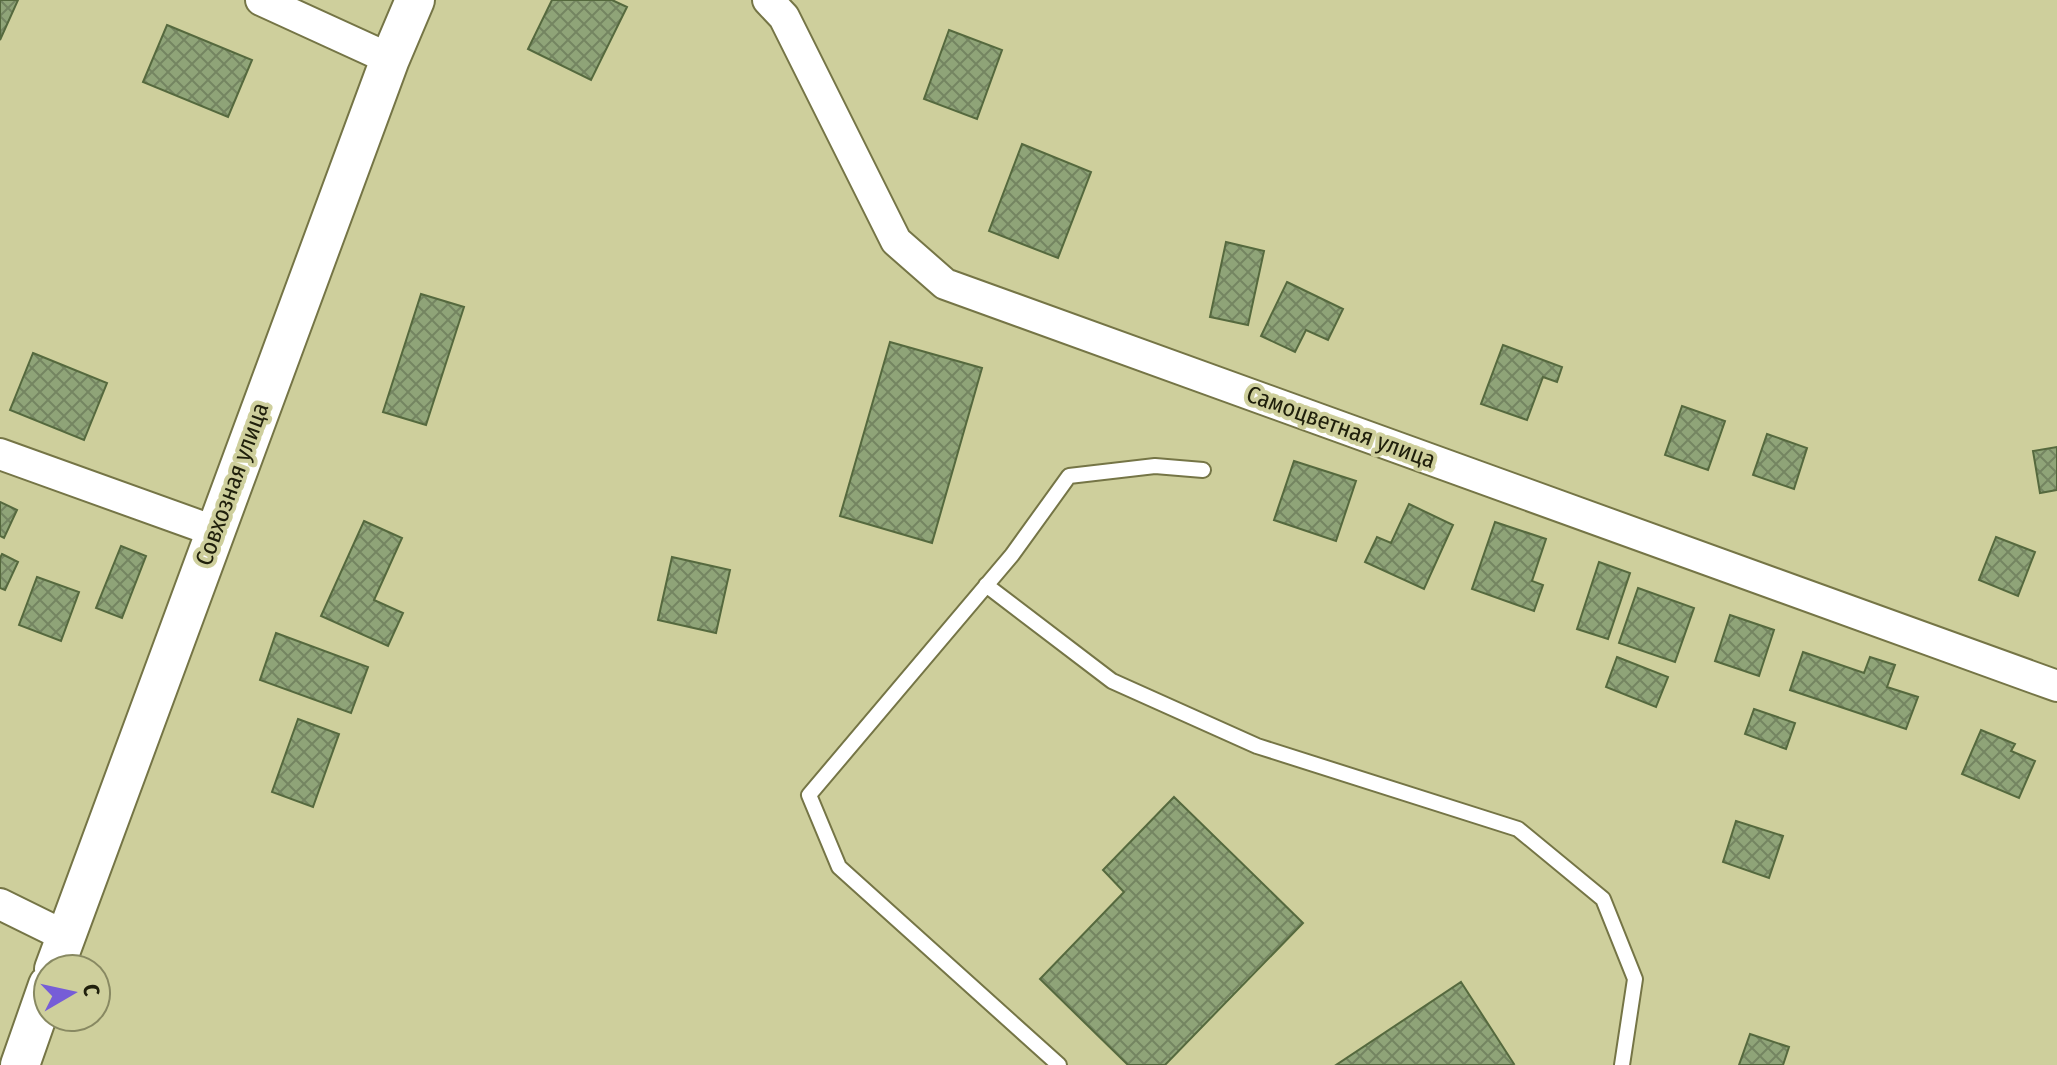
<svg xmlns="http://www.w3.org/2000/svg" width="2057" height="1065" font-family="'Fira Sans Condensed',sans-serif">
<defs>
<pattern id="building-cross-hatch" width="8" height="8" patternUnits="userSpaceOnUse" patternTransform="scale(2)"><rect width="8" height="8" fill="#8fa478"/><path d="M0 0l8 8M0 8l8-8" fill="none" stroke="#748561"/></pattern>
</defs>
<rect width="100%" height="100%" fill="#cecf9c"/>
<path fill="url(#building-cross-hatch)" stroke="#55693e" stroke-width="2" d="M0,0H18L0,40Z
M552,0H612L627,7L591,80L528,49Z
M167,25L252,60L228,117L143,82Z
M949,30L1002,50L977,119L924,99Z
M1022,144L1091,172L1058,258L989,231Z
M1226,242L1264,251L1248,325L1210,317Z
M1287,282L1343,309L1328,340L1306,330L1295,352L1261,336Z
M421,294L464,307L426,425L383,412Z
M890,342L982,368L932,543L840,516Z
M1503,345L1562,367L1557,382L1543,377L1527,420L1481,404Z
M33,353L107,383L84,440L10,410Z
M1682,406L1725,421L1708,470L1665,455Z
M1767,434L1807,448L1794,489L1753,475Z
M2057,447V490L2040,493L2033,451Z
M1294,461L1356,481L1336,541L1274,520Z
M0,502L17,510L4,538L0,536Z
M1409,504L1453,525L1424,589L1365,562L1377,537L1391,543Z
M364,521L402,538L374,600L403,613L388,646L321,616Z
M1495,522L1546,539L1532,581L1543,585L1534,611L1472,589Z
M1996,537L2035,552L2018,596L1979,580Z
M121,546L146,556L122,618L96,608Z
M2,554L18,562L5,590L0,588V558Z
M672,557L730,570L716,633L658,620Z
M1599,562L1630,573L1608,639L1577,629Z
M37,577L79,592L61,641L19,625Z
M1638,588L1694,608L1675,662L1619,643Z
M1730,615L1774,630L1759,676L1715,661Z
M276,633L368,667L351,713L260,680Z
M1803,652L1864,673L1870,657L1895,665L1887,687L1918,697L1906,729L1790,690Z
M1617,657L1668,677L1656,707L1606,687Z
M1754,709L1795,723L1786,749L1745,734Z
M298,719L339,734L313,807L272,792Z
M1981,730L2015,744L2011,751L2035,761L2019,798L1962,774Z
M1174,797L1303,923L1165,1065H1128L1040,979L1124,892L1103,870Z
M1736,821L1783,836L1769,878L1723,862Z
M1461,982L1514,1064L1512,1065H1336Z
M1750,1034L1789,1047L1783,1065H1739Z"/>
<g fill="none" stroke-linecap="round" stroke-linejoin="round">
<defs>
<path id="service" d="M986,585L1112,681L1257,746L1518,829L1603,899L1635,979L1622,1065
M1059,1065L839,867L809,795L1012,555L1069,476L1155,466L1203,470"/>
<path id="minor" d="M261,0L390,59
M768,0L784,17L896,241L945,284L2057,686
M0,454L214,531
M0,904L65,936"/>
<path id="tertiary" d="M54,969L390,59L415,0
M20,1065L48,985"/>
</defs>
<use href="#service" stroke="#757546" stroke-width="18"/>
<use href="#minor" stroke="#757546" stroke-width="34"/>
<use href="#tertiary" stroke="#757546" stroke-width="42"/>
<use href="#service" stroke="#fff" stroke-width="14"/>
<use href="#minor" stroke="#fff" stroke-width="30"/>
<use href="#tertiary" stroke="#fff" stroke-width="38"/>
</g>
<g text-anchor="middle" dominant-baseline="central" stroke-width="8" stroke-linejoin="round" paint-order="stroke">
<g font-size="24" fill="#20200c" stroke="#cecf9c">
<text transform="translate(1341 427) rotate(20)">Самоцветная улица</text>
<text transform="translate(232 484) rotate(-70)">Совхозная улица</text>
</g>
</g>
<g transform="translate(72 993) rotate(81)"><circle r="38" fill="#cecf9c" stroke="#888962" stroke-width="2"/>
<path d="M0-6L14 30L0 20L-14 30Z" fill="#765dd7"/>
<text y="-12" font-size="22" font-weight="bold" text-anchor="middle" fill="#20200c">С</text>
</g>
</svg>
